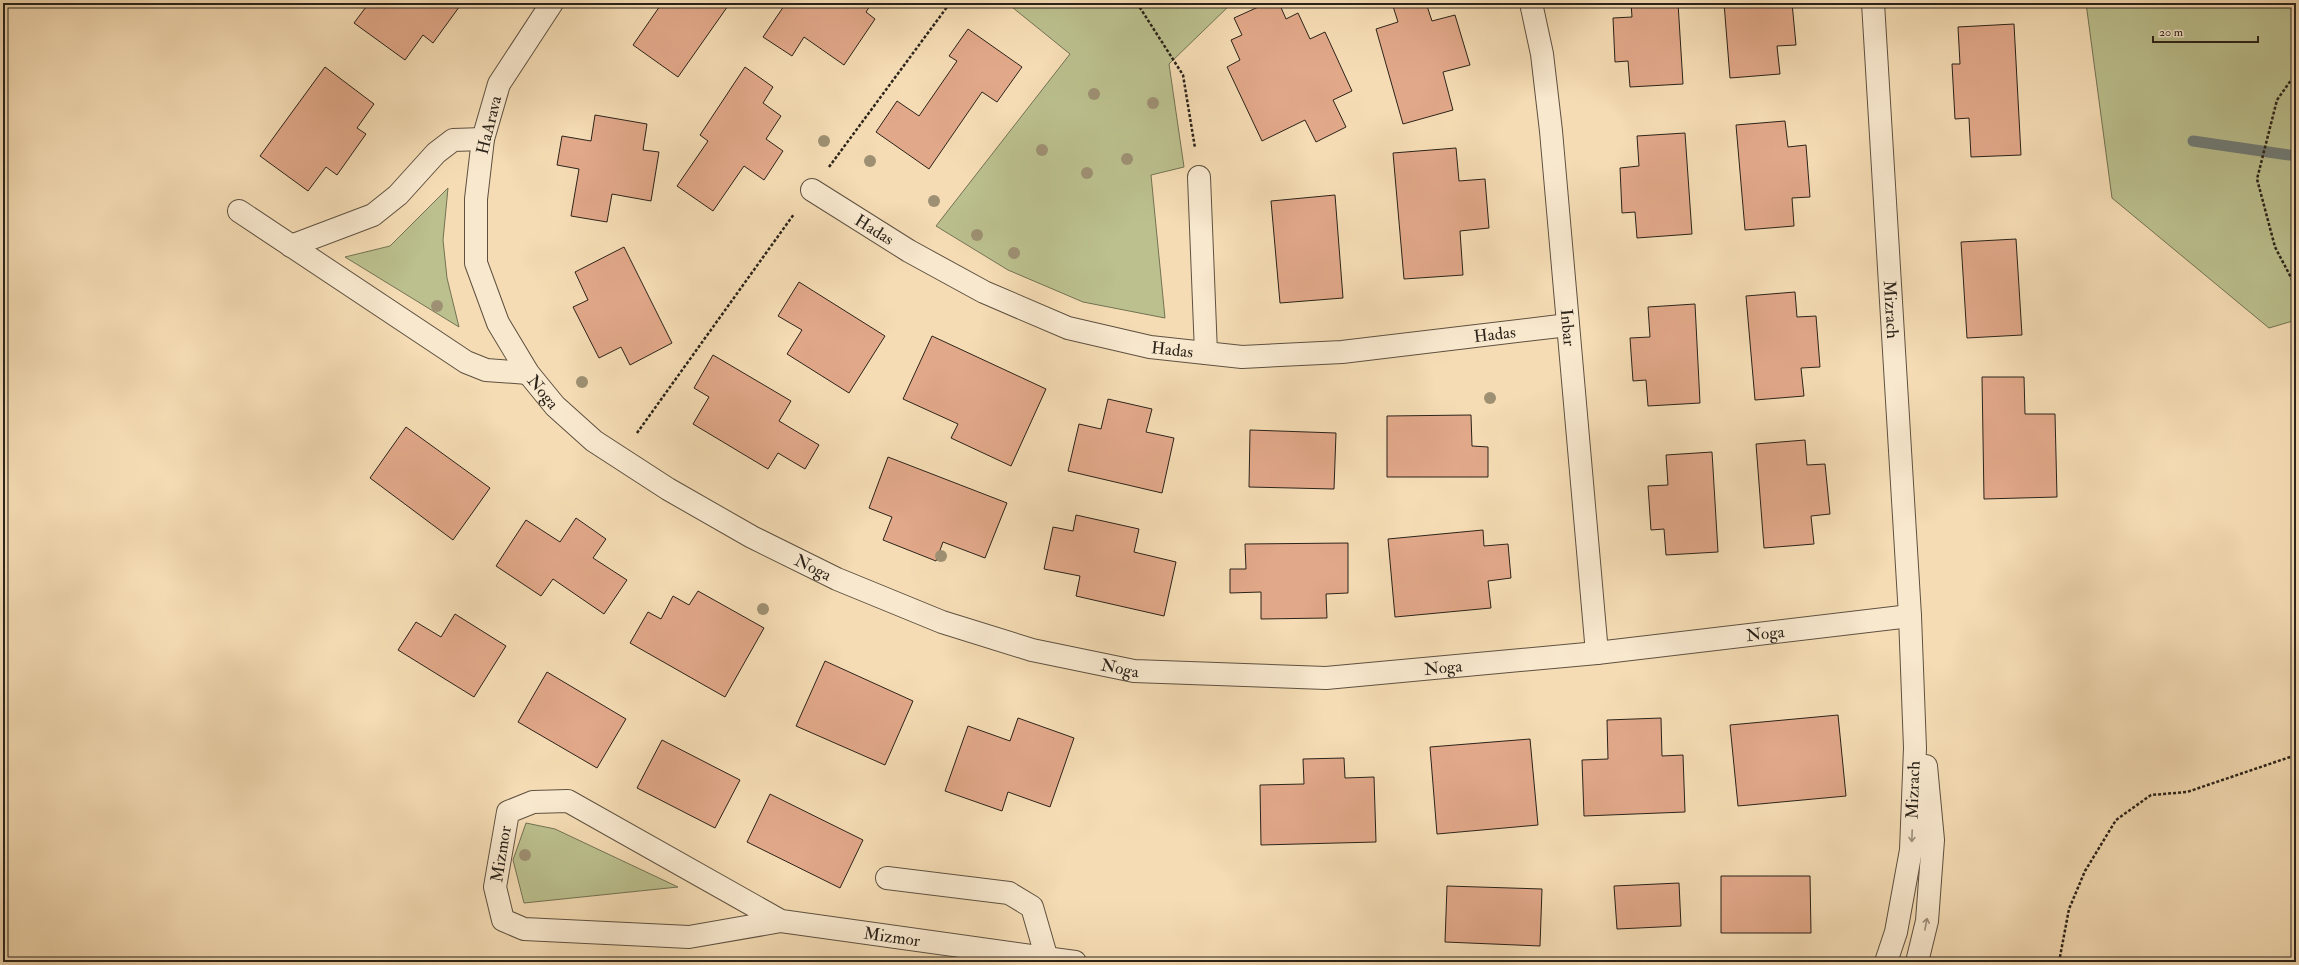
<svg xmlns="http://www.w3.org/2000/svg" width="2299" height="965" font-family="'IM FELL Double Pica',serif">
<rect width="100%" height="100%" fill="#f5dcb4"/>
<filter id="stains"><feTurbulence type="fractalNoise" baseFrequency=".005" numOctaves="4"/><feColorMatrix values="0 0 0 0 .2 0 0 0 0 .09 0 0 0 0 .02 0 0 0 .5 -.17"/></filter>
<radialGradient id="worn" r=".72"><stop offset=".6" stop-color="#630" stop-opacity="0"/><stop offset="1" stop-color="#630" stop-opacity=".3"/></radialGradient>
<path fill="#bbc08e" stroke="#737254" d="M1007,3H1232L1169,64L1184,167L1151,175L1165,318L1083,302L1008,270L936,226L1070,54Z
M2086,3H2296V320L2269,328L2112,198Z
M448,188L443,240L447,278L459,327L345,257L390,246Z
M526,823L555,829L678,887L524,903L513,860Z"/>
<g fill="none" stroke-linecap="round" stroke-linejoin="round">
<path stroke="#717d78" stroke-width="11" d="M2193,141L2296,156"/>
</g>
<path fill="#e1a889" stroke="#2b231a" d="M369,3H462L433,43L423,35L405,60L354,23Z
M662,3H730L678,77L633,45Z
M786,3H872L866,12L875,19L844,65L804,37L792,56L763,37Z
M1267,3H1279L1286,19L1298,13L1310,39L1325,32L1352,91L1333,100L1346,127L1316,142L1305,120L1262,141L1227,67L1240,60L1231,40L1242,35L1234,18Z
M1392,3H1426L1432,21L1455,15L1470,65L1443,72L1453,110L1403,124L1376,29L1398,22Z
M1631,3H1678L1683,84L1630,87L1628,61L1615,62L1613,18L1632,17Z
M1724,3H1792L1796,45L1777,46L1780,74L1730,78Z
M2014,24L2021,155L1971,157L1969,118L1955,119L1952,64H1960L1958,27Z
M968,29L1022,67L997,102L982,92L929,169L876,132L897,101L919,116L957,61L949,56Z
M325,67L374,104L357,128L366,134L337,175L326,167L308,191L260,156Z
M745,67L773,87L763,103L781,116L766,139L783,151L764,180L744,166L713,211L677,186L708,141L700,135Z
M595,115L647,124L643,150L659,152L651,201L612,194L607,222L571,216L579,169L557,165L562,136L591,141Z
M1785,121L1788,147L1806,145L1810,197L1792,198L1794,226L1745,230L1736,125Z
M1685,133L1692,234L1637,238L1635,212L1622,213L1620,168L1639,166L1637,136Z
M1456,148L1459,181L1485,179L1489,228L1460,231L1463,275L1404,279L1393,153Z
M1335,195L1343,298L1280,303L1271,201Z
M2016,239L2022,335L1967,338L1961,242Z
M624,247L672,343L630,365L621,347L599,358L573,307L588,300L575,272Z
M799,282L885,336L849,393L787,354L802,330L778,316Z
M1795,292L1797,317L1816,316L1820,367L1801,368L1804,396L1755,400L1746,296Z
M1695,304L1700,403L1648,406L1646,380L1633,381L1630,338L1650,337L1648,307Z
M932,336L1046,389L1011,466L951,438L958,424L903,399Z
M713,355L791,401L779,421L819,445L805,469L778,453L768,469L693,424L709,397L694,388Z
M1982,377H2024L2025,414H2055L2057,497L1984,499Z
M1108,399L1152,409L1146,432L1174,438L1162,493L1068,471L1079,424L1101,429Z
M1471,415L1472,446L1488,447V477H1387V416Z
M406,427L490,488L453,540L370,478Z
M1250,430L1336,433L1334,489L1249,487Z
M1805,440L1807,465L1825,464L1830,514L1811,516L1814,544L1764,548L1756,444Z
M1712,452L1718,552L1666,555L1664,529L1651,530L1648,486L1668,485L1666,455Z
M888,457L1007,503L985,558L943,542L936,561L883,540L892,517L869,508Z
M1076,515L1139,529L1134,552L1176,562L1164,616L1076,596L1080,576L1044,569L1053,527L1073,531Z
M576,518L606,539L593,558L627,580L604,614L553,579L541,596L496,566L526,520L560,542Z
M1483,530L1484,546L1508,544L1511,578L1488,581L1491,608L1395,617L1388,539Z
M1348,543V593L1326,594L1327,618L1261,619V592L1230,593V569H1246L1245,544Z
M698,591L764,628L725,697L630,643L648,612L661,619L673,596L689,605Z
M455,614L506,646L474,697L398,650L416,622L441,637Z
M825,661L913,701L885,765L796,726Z
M547,672L626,719L597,768L518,722Z
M1838,715L1846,796L1738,806L1730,725Z
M1018,718L1074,738L1050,807L1008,792L1002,811L945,791L968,726L1010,741Z
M1661,718L1662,756L1683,755L1685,812L1584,816L1582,760L1608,759L1607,720Z
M1530,739L1538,825L1437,834L1430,747Z
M662,740L740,780L715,828L637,788Z
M1344,758L1345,778L1374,777L1376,842L1261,845L1260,785L1304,784L1303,759Z
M770,794L863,840L840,888L747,842Z
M1721,876H1810L1811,933H1721Z
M1679,883L1681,926L1617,929L1614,886Z
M1447,886L1542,889L1540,946L1445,942Z"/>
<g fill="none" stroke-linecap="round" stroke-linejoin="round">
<defs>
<g id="minor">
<path id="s1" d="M552,3L499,84L483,139L476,199V263L498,323L528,373L555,406L594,441L668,489L752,537L837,579L942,622L1032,650L1134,671L1326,678L1597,653L1910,616"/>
<path id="s2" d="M1531,3L1542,54L1551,131L1597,653"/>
<path id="s3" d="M1873,3L1910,616L1915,748L1911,850L1896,932L1886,962"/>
<path d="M1199,177L1206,353"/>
<path id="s4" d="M812,190L909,251L984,292L1068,328L1150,347L1242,357L1342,352L1568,325"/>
<path d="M239,211L466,362L486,370L528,373"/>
<path d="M291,246L373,215L398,195L436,153L453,140L483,139"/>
<path d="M887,878L1009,893L1032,907L1047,959"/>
<path id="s5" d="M781,921L568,801L533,802L508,812L495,887L503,920L524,929L689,937L781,921L1075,962"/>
<path d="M1917,962L1927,921L1933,840L1926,766"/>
</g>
</defs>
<use href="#minor" stroke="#5e5140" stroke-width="24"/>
<path stroke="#2b231a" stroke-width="2.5" stroke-dasharray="3 2" stroke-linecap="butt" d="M1137,3L1183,75L1195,148
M2296,73L2277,100L2257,179L2275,247L2296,287
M829,167L950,3
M637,433L794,214
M2059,962L2069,909L2085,871L2116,820L2151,795L2187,792L2296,755"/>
<use href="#minor" stroke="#f8e8ce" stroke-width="22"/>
</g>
<g fill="#9e9073">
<circle cx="1094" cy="94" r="6"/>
<circle cx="1153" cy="103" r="6"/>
<circle cx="824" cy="141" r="6"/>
<circle cx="1042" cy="150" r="6"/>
<circle cx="1127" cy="159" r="6"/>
<circle cx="870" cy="161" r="6"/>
<circle cx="1087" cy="173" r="6"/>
<circle cx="934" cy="201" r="6"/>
<circle cx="977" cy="235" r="6"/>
<circle cx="1014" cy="253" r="6"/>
<circle cx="437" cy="306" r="6"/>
<circle cx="582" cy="382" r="6"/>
<circle cx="1490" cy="398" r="6"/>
<circle cx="941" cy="556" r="6"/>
<circle cx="763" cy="609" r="6"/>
<circle cx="525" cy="855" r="6"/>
</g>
<defs><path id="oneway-shaft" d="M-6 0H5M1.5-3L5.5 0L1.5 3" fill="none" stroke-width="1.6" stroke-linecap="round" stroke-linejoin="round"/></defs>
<g stroke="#9c8f7d">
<use href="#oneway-shaft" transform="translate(1912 836) rotate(92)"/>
<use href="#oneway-shaft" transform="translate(1926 924) rotate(-79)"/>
</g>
<g text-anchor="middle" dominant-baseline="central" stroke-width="3" stroke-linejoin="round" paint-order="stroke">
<g font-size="17" fill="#2b231a" stroke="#f8e8ce">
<text transform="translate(489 125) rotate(-76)">HaArava</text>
<text stroke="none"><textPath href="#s4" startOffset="74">Hadas</textPath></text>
<text stroke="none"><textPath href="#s3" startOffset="307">Mizrach</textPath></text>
<text stroke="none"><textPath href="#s2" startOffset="327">Inbar</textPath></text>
<text stroke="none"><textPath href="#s4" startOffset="722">Hadas</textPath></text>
<text stroke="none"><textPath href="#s4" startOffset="398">Hadas</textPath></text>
<text stroke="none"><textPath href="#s1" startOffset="425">Noga</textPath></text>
<text stroke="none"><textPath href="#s1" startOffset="749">Noga</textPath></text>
<text stroke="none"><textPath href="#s1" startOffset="1721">Noga</textPath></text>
<text stroke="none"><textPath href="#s1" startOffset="1073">Noga</textPath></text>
<text stroke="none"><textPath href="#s1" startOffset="1397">Noga</textPath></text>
<text transform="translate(1913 790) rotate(-88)">Mizrach</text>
<text transform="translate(501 854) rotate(-81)">Mizmor</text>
<text stroke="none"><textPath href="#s5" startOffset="810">Mizmor</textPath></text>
</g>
</g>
<rect width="2299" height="965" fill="none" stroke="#f5dcb4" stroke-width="16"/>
<rect x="4" y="4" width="2291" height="957" fill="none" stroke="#2b231a" stroke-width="2"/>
<rect x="8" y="8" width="2283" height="949" fill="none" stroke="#2b231a"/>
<path d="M2153 36v6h105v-6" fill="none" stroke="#2b231a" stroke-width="2"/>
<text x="2159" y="36" font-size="12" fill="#2b231a" stroke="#f8e8ce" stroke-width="3" paint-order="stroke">20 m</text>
<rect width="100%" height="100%" filter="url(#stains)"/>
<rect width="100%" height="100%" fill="url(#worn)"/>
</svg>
